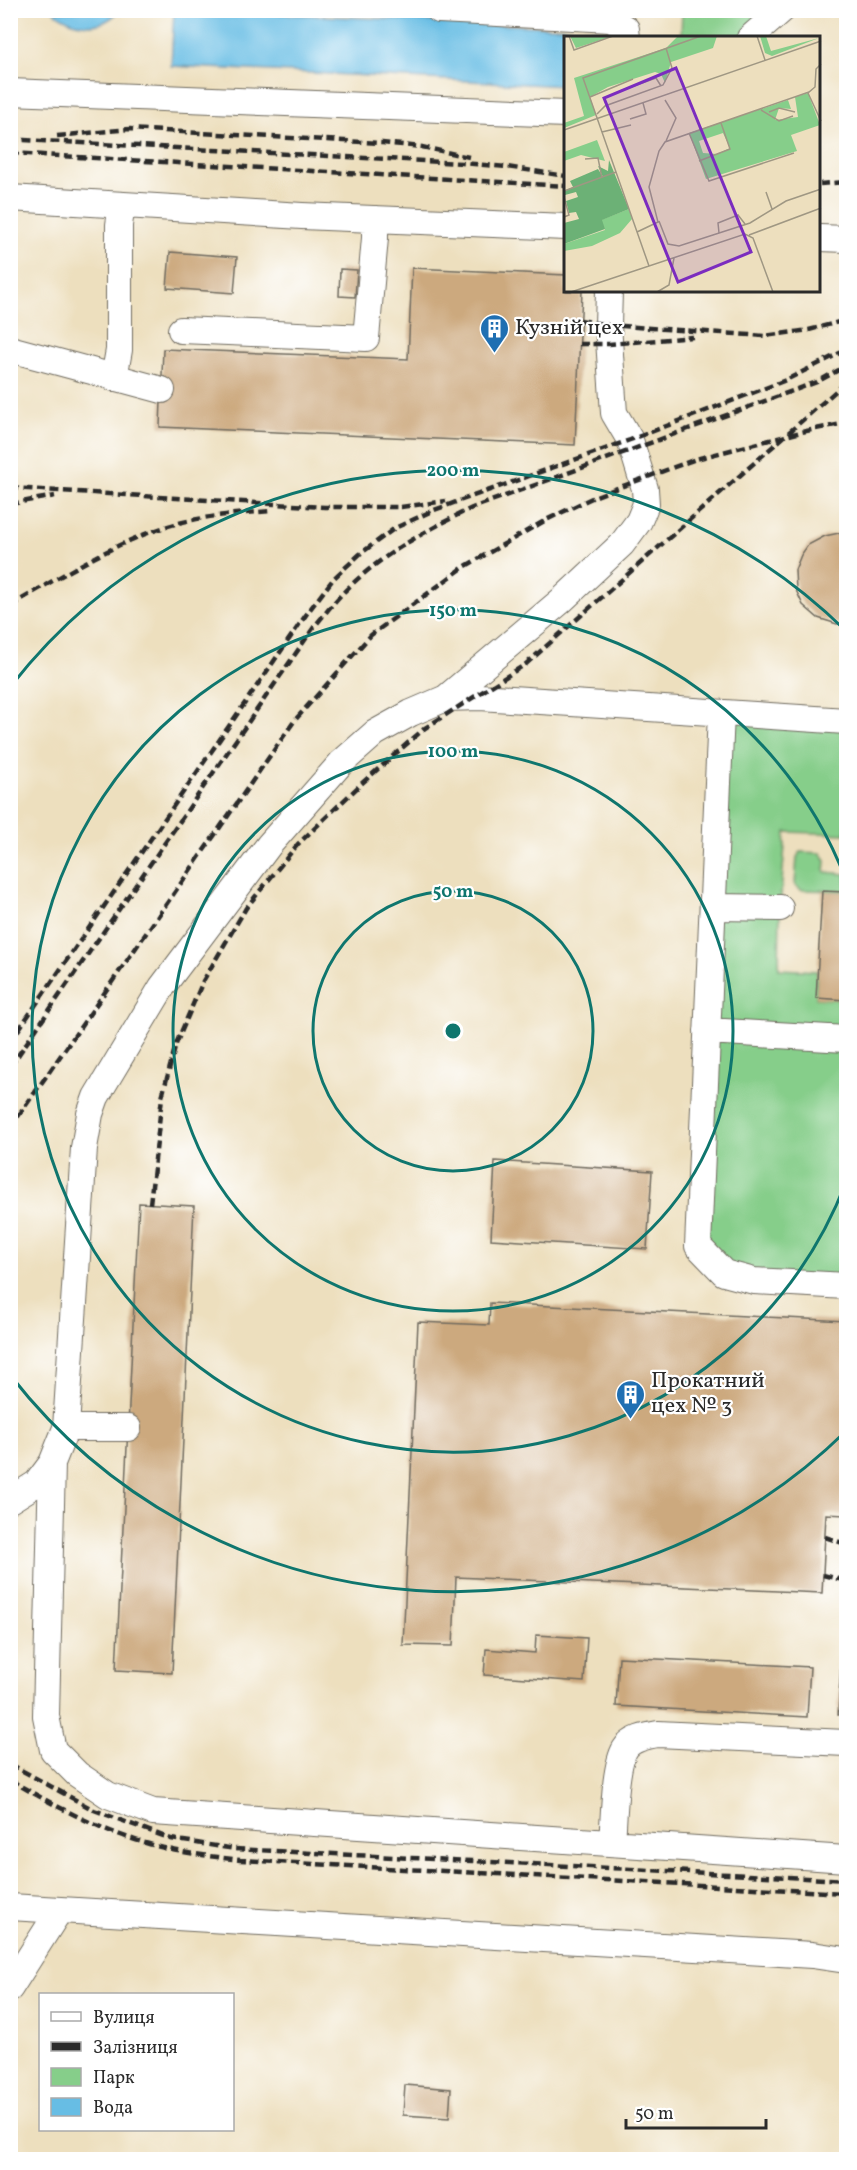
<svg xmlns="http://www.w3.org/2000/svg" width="857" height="2170" font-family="Vollkorn,serif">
<rect width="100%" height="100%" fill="#fff"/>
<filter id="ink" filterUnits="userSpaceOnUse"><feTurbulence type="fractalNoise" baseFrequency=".0167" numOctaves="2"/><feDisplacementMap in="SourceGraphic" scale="12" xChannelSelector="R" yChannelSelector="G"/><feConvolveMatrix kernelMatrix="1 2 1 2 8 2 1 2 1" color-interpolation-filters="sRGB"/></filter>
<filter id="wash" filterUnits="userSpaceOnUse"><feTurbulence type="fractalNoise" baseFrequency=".008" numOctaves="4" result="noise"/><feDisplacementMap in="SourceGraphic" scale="24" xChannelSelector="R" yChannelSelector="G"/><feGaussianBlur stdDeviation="1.35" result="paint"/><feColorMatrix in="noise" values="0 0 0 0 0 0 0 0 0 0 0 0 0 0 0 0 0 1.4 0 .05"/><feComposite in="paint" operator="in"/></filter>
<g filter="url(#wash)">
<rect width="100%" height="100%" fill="#eddfbe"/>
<path fill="#86ce8a" stroke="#587c5a" stroke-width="1.5" d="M682,11H782L750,37L681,38Z
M721,713L846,721V834L786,832L780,908L779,969L817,971L816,998L846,1000V1286L754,1281L698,1246Z
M801,852L821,853L826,860L825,872L846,874V891L801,890L795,885L797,857Z"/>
<path fill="#67bde4" stroke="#497488" stroke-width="1.5" d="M53,11H119C100,32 74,27 53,11Z
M174,11H220L594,29V37L566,38V86L171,66Z"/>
<g id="blocks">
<path fill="#cca97e" d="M170,252L237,257L234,293L167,288Z
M412,268L566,275V291H582L575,445L160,427L163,349L408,359Z
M340,269L357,270L355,297L339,296Z
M839,533L846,535V622L837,624L818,618L803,605L796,590L795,570L801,555L808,545L825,536Z
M822,891L846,892V1000L816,998Z
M495,1161L652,1171L647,1249L491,1239Z
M139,1203L194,1206L172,1673L116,1670Z
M490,1303L846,1321V1515L826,1514L822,1593L456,1577L453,1646L403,1645L418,1322L489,1325Z
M536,1635L587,1638L584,1682L484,1675L486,1649L535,1653Z
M842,1644H846V1715H838Z
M619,1657L810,1667L807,1717L616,1706Z
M405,2085L451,2089L449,2118L403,2115Z"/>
</g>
</g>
<g filter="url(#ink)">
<use href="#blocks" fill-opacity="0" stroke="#6f6a5e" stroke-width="1.5"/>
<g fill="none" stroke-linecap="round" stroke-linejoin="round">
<defs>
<path id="minor" d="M439,10L611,19L626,29L627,38
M750,38L782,10
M10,92L566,114
M10,198L302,216L566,227
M820,238L846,239
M181,330L366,338L375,238V219
M10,349L162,390
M114,378L119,350V225L122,205
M446,698L562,600L622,544L639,521L646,504L645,489L630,440L614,413L608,325L609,291
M721,713L698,1246L724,1273L754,1281L846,1286
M713,907L780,908
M707,1031L846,1039
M66,1428H128
M52,1463L46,1716L53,1750L77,1774L108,1795L153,1812L846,1859
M10,1500L37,1483L52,1463L66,1428L84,1148L90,1114L96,1097L162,987L269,845L341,763L375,733L411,713L446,698L480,697L846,721
M612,1842C614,1820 614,1767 625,1749C631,1739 646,1736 658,1734L846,1743
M10,1907L812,1955L846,1960
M10,1988L59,1911"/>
</defs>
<use href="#minor" stroke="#6f6a5e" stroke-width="28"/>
<use href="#minor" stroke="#fff" stroke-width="26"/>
<path stroke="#2b2b2b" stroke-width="4.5" stroke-dasharray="9 4.5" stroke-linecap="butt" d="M57,136L130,129L382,143L422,147L469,157
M10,141L24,140L462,163L507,167L566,176
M10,153L566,186
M820,184L846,182
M580,320L608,325L764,336L809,330L846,320
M579,344H609L693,337
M10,488L325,507H401L446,501
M10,504L55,496
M10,606C60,577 108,546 162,528C197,516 235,514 272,511
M10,1042L308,612L334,578L360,554L395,528L434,510L630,440L786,380L846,350
M10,1067L314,627C325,614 335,600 348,588C384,553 427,530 472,508L817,382L846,366
M10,1128L295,720L371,635L464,567L546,520L596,496L696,459L801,432L846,423
M150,1204L162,1097L176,1044L203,981L246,908L298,844L361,784L425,728L526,664L846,382
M825,1537L846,1544
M823,1575L846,1581
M10,1764L94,1810L171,1839L235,1849L846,1880
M10,1780C54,1805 100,1831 149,1844C179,1853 209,1856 240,1860L846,1893"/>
</g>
</g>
<g fill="none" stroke="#0f766e" stroke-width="3">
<circle cx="453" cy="1031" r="140"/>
<circle cx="453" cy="1031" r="280"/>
<path d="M846 1182A421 421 0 1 1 846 880"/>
<path d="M846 1431A561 561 0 0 1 11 1376M11 686A561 561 0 0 1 846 631"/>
</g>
<defs>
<symbol id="building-pin" viewBox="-11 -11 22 30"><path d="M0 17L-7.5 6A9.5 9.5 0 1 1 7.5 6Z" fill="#1f6fb2" stroke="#fff"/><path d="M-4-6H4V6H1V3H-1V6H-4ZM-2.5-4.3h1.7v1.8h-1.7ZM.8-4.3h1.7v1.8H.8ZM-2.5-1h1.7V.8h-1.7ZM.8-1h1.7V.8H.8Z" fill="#fff"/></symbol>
</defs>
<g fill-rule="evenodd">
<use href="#building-pin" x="478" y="312" width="33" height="45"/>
<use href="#building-pin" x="614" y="1378" width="33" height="45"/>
</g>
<g text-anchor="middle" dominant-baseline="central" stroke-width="4.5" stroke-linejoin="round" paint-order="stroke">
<g font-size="22" fill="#2b2b2b" stroke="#fff" text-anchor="start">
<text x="515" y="328">Кузній цех</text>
<text x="651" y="1381">Прокатний<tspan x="651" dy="25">цех № 3</tspan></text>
</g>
</g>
<g transform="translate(564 36)">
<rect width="256" height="256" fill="#eddfbe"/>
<path d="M6,0H49L12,12ZM114,0H153L149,12L107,26L101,47L97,38L91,36L44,51L26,61L32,79L0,92V87L20,80L10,42L102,12ZM196,0H202L207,15L255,2L208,20L201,17ZM244,57L256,89L227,99L233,115L142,143L125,97L224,64L227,73L215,72L211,84L234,81L231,61ZM159,97L166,112L153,118L139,117L135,105ZM33,104L41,125L17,119L0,125V116ZM65,173L68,183L56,197L28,210L0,215V208L41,194L37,184Z" fill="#86ce8a" fill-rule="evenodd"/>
<path d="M45,124L65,173L38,184L41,193L0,208V187L15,183L12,176L5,177L2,165L14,161L12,156L1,159L0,155L9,151L6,145L34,133L39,141L34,130L44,135Z" fill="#6cb176"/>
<path fill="none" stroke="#9f9783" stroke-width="1.5" d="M5,0L10,14L49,0M193,0L201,24M56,55L92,42L97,50M244,57L257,85M26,61L69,43M101,64L112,82L102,105M197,74L215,85L229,80M205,76L215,72L231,76M33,78L41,70L99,49L108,32L102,12M66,83L82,78L79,67M0,94L257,5M38,96L67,89M125,97L145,145L230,117M21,123L34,122L38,142M135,125L166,113L157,87M0,155L52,136M202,156L208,173M0,161L5,179L0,181M95,185L104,208L115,210L186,187L222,165L257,153M73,196L94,186L85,151L95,115L101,106L245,56L251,51L252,33L257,28M155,197L154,187L174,179L181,188M185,199L257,172M85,230L19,42L137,0M7,256L181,198L189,202L209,256M93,256L105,249L110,222"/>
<path fill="#7b2cbf" fill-opacity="0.15" stroke="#7b2cbf" stroke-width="3" d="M112,32L187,216L114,246L40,62Z"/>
<rect width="256" height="256" fill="none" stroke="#2b2b2b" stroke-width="3"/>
</g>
<circle cx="453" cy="1031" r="9" fill="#0f766e" stroke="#fff" stroke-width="3"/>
<g font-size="18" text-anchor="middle" font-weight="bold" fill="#0f766e" stroke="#fff" stroke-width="4.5" stroke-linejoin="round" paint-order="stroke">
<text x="453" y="476">200 m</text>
<text x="453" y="616">150 m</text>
<text x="453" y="757">100 m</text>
<text x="453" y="897">50 m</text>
</g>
<rect width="857" height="2170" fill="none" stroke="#fff" stroke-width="36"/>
<rect x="39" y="1993" width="195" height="138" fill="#ffffff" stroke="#aaaaaa" stroke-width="1.5"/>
<rect x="51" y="2012" width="30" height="9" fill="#ffffff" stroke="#aaaaaa" stroke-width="1.5"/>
<text x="93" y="2023" font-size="18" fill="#2b2b2b">Вулиця</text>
<rect x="51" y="2042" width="30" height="9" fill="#2b2b2b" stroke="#aaaaaa" stroke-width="1.5"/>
<text x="93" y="2053" font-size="18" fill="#2b2b2b">Залізниця</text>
<rect x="51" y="2068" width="30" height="18" fill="#86ce8a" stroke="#aaaaaa" stroke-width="1.5"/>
<text x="93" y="2083" font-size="18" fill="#2b2b2b">Парк</text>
<rect x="51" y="2098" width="30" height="18" fill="#67bde4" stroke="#aaaaaa" stroke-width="1.5"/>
<text x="93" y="2113" font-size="18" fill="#2b2b2b">Вода</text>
<path d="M626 2119v9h140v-9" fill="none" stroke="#2b2b2b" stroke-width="3"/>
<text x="635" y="2119" font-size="18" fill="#2b2b2b" stroke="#ffffff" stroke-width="4.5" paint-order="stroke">50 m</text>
</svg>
